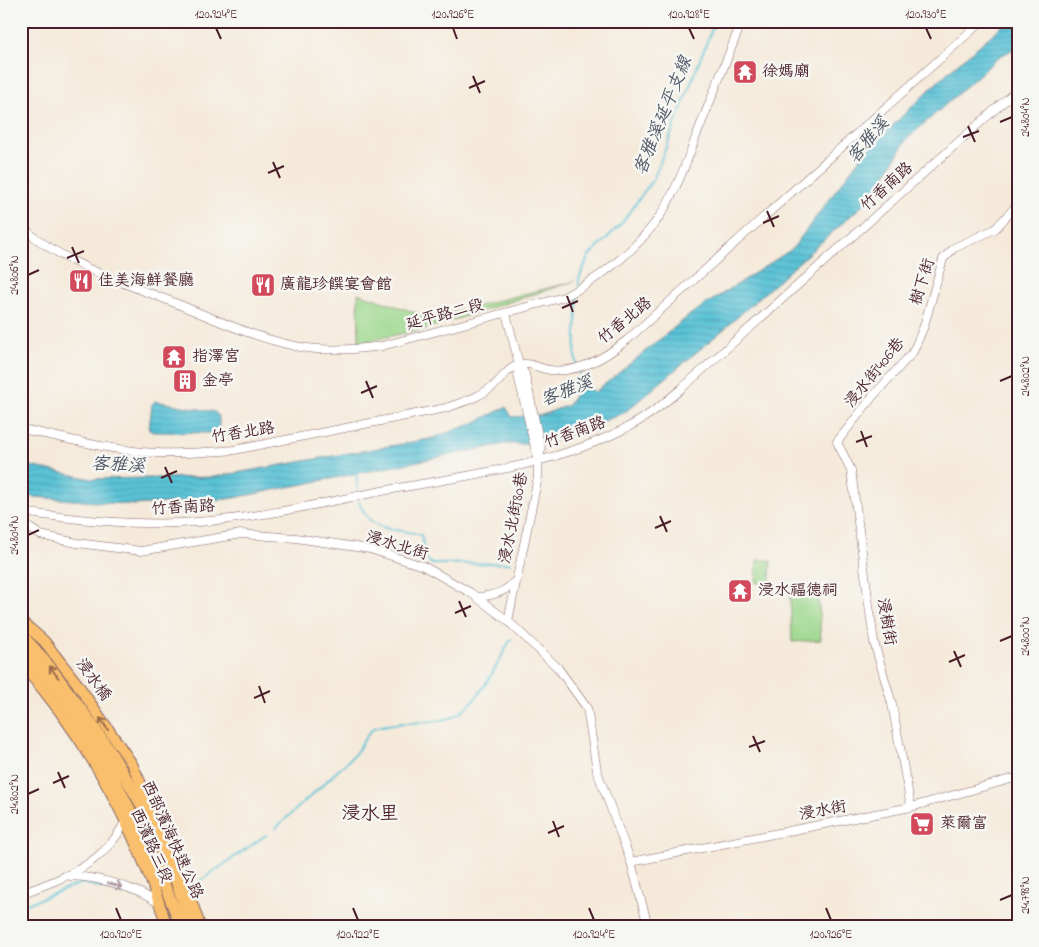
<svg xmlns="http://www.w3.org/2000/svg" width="1039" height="947" font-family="'Indie Flower','LXGW WenKai TC',sans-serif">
<defs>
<pattern id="water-rules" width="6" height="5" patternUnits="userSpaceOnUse" patternTransform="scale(1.25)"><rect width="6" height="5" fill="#5ac2d6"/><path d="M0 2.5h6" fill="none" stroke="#50a6b8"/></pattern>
</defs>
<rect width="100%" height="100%" fill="#f6f6f2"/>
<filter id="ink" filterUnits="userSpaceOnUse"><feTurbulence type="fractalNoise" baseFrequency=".02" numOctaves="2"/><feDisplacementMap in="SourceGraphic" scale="10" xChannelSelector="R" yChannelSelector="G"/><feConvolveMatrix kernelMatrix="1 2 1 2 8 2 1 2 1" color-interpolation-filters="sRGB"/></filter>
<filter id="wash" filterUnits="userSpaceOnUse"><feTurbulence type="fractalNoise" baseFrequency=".0096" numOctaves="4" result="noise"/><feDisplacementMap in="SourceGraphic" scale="20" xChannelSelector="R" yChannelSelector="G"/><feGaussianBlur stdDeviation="1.12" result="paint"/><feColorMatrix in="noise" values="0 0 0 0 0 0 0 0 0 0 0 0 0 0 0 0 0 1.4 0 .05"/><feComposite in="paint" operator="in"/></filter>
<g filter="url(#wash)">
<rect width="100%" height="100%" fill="#f5eada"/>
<path fill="#9bd78b" stroke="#727b5b" d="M575,281L428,328L359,343L358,293L431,318Z
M757,560H771L770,583H756Z
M818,592L821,640L792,642L790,594Z"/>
<path fill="url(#water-rules)" stroke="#527080" d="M1008,21H1018V47L1000,56L906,140L873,196L723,330L624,413L546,444H505L229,499L135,505L21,496V464L92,479L213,477L430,439L474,423L506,407L512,417L542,415L568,405L582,384L595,392L691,314L792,249L864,153L949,71Z
M155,401L215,412L219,416V428L211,433L152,432L149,429L152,404Z"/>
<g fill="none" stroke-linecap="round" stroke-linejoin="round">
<path stroke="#5ac2d6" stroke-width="2" d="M579,286V279L588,257L621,224L654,178L715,21
M577,366L575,355L578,291
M579,371L582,385
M356,472L358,490
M359,502C372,536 393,526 421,535L426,559L432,564L510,563
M275,829C301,804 328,781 353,756C361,748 364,736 374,728C397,720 423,725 447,719C477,711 497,663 511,639
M200,881L266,835
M21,906L82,883L140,897"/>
</g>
</g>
<g filter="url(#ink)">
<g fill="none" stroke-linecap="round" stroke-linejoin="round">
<defs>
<path id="minor" d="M21,226C65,266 126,283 180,305C217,320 256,338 295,346C324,352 353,350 382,346L564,297C598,279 631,254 655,223C674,197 686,164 697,134C712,97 727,59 742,21
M506,313L519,364L525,374L541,449L538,461V477L508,621
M519,365L518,375L538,461
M21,429C66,438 112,451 157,453C183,454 208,452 234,450L446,408C462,402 478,398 492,387C501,381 506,369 518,365C531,361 538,369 550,370C579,374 606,357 627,340L982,21
M21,512C74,519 126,525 179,523C246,521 312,505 377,492C459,476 547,468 622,430C644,420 662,405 681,389L1018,89
M21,522L40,535L77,543L141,551L241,534L296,538L370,549L423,566L471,593L508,621L558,668L587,708L597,771L631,862L648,926
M477,597C491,596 505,593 514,582
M911,807L892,704L874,642L851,470L837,442L873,396L913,352L924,326L943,259L954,248L995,229L1018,204
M631,862L911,807L1018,777
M70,876C100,877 135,887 160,904
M21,894C65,877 102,866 125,822"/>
<path id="major" d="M21,621L44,641L76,682L132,764L183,876L200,926
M21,664C89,739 136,830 167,926"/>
<path id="highway" d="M21,635C40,653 56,675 72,697C123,765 167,843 191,926
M21,650C80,709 121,786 154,862C163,883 174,904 180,926"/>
</defs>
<use href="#minor" stroke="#866668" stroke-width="9"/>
<use href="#major" stroke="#866668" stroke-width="12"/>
<use href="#highway" stroke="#866668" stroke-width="13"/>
<use href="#minor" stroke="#fff" stroke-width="8"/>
<use href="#major" stroke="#f9bf6d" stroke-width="10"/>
<use href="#highway" stroke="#f9bf6d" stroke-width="11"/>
</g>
<defs><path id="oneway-shaft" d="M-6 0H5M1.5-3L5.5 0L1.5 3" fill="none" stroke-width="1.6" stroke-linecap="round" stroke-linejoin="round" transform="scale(1.25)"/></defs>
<g stroke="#996749">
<use href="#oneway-shaft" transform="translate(54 672) rotate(-127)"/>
<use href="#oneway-shaft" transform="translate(104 724) rotate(-124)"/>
</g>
<use stroke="#ae9aa0" href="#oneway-shaft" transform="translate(115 885) rotate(16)"/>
</g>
<path fill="none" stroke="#4a1f2b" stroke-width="2" d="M216,28L221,39M453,28L457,39M689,28L694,39M926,28L931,39M473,76L480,93M469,88L485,81M1000,122L1012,117M968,126L975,142M963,137L979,131M273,162L280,178M268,173L284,166M767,211L774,227M763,223L779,216M72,247L79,263M67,258L84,251M28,275L39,270M567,296L573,312M562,308L578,301M366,381L373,398M1000,381L1012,376M361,393L377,386M861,431L867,447M856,442L872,436M165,467L172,483M161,478L177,471M660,516L667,532M655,528L671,521M28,535L39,530M459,601L466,617M455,613L471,606M1000,641L1012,636M954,651L961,667M949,662L965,655M259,686L265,703M254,698L270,691M753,736L760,752M749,747L765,741M58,772L65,788M53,783L69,776M28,794L39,789M553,821L559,837M548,833L564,826M1000,900L1012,895M116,908L121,920M353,908L358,920M589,908L594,920M826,908L831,920"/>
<defs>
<symbol id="temple-square" viewBox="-11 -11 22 22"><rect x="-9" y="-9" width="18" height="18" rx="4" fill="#d1495b" stroke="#f6f6f2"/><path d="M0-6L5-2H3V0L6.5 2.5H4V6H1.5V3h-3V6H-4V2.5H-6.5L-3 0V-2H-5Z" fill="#fff"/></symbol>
<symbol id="restaurant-square" viewBox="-11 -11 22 22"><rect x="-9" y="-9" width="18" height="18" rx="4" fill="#d1495b" stroke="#f6f6f2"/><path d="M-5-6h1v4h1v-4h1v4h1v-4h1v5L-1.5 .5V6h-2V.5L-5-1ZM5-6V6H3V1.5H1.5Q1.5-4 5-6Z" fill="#fff"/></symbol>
<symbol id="building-square" viewBox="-11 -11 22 22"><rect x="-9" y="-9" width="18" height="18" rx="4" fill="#d1495b" stroke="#f6f6f2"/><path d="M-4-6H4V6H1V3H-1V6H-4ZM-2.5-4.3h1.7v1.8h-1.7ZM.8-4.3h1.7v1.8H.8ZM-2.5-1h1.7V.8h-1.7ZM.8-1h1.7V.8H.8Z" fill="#fff"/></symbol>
<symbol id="supermarket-square" viewBox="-11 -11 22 22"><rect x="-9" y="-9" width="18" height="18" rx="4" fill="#d1495b" stroke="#f6f6f2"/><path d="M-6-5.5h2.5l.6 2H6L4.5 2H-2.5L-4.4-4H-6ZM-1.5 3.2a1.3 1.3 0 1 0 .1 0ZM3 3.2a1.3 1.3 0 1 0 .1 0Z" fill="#fff"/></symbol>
</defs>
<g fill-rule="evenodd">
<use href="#temple-square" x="731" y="58" width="28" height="28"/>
<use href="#restaurant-square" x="67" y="267" width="28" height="28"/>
<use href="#restaurant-square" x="249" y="271" width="28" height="28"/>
<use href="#temple-square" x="160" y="343" width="28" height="28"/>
<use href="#building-square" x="171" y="367" width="28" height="28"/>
<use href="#temple-square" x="726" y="577" width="28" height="28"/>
<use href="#supermarket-square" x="908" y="810" width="28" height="28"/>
</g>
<g text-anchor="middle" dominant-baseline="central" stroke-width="5" stroke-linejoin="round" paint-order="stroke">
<g font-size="16" fill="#4a1f2b" stroke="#f6f6f2" text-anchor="start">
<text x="762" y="72">徐媽廟</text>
<text x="98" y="281">佳美海鮮餐廳</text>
<text x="280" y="285">廣龍珍饌宴會館</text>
<text x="192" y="357">指澤宮</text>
<text x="202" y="381">金亭</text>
<text x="758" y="591">浸水福德祠</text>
<text x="940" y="824">萊爾富</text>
</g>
<g font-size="16" fill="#4a1f2b" stroke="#f6f6f2">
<text transform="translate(887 187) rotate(-42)">竹香南路</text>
<text transform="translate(923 282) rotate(-73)">樹下街</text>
<text transform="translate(445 315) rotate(-15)">延平路二段</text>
<text transform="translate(625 321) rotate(-39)">竹香北路</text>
<text transform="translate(875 373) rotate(-51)">浸水街406巷</text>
<text transform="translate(243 433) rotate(-9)">竹香北路</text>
<text transform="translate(575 433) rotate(-20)">竹香南路</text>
<text transform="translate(183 508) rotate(-3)">竹香南路</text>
<text transform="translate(514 518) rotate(-79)">浸水北街80巷</text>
<text transform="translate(397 546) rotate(17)">浸水北街</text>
<text transform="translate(886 622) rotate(80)">浸樹街</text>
<text transform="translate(93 680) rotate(54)">浸水橋</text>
<text transform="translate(823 811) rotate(-11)">浸水街</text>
<text transform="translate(172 840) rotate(66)">西部濱海快速公路</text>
<text transform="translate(151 846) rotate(66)">西濱路三段</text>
</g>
<g font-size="18" font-style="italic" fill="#505867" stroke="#f6f6f2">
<text transform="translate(664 116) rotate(-68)">客雅溪延平支線</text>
<text transform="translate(869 141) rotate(-50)">客雅溪</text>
<text transform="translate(567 392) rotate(-21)">客雅溪</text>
<text transform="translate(118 466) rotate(3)">客雅溪</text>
</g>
<g font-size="19" fill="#4a1f2b" stroke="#f6f6f2">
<text x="370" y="814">浸水里</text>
</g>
</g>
<rect width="1039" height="947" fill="none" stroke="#f6f6f2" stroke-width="55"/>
<rect x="28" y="28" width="984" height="892" fill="none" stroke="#4a1f2b" stroke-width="2"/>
<g font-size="12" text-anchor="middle" fill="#4a1f2b">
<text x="216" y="18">120.924°E</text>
<text x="453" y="18">120.926°E</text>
<text x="689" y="18">120.928°E</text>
<text x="926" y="18">120.930°E</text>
<text transform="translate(1025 117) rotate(-90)" y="4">24.804°N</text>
<text transform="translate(14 275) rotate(-90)" y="4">24.806°N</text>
<text transform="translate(1025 376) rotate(-90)" y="4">24.802°N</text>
<text transform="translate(14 535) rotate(-90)" y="4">24.804°N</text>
<text transform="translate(1025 636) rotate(-90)" y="4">24.800°N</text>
<text transform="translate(14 794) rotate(-90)" y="4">24.802°N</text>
<text transform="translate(1025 895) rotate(-90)" y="4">24.798°N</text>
<text x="121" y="938">120.920°E</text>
<text x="358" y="938">120.922°E</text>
<text x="594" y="938">120.924°E</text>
<text x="831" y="938">120.926°E</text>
</g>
</svg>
